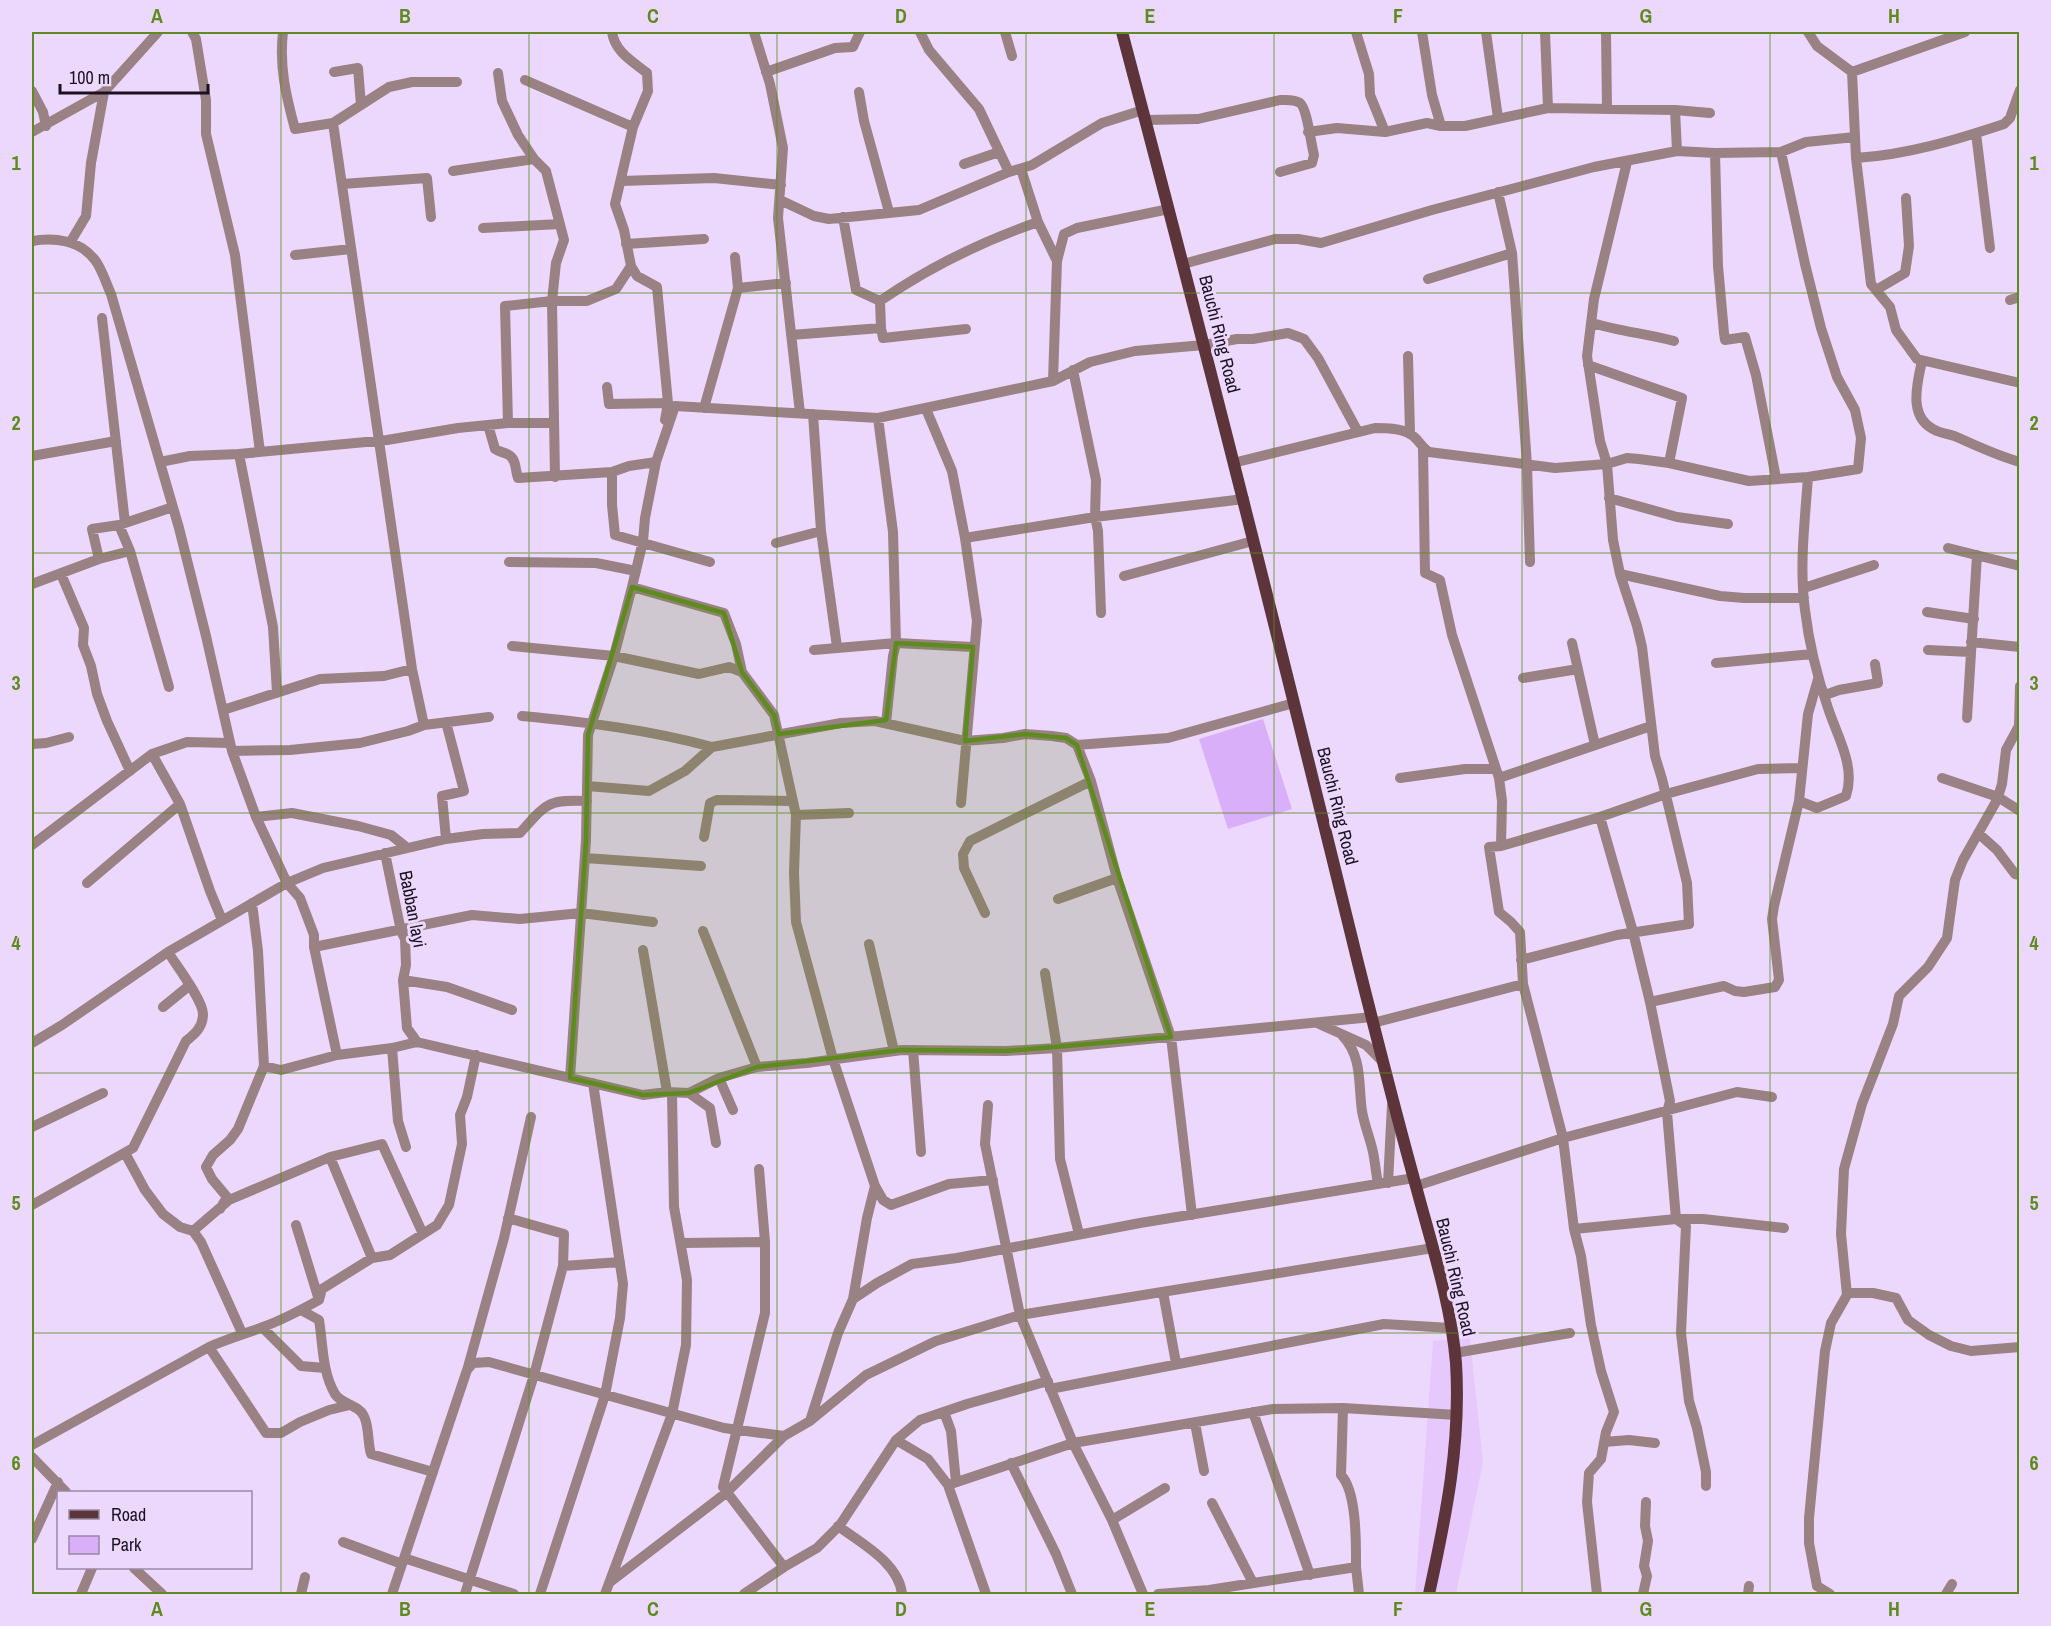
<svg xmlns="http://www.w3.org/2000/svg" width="2051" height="1626" font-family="'Archivo Narrow',sans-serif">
<rect width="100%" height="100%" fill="#edd8fd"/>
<path fill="#e6c8fd" d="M1470,1338L1483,1462L1456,1594H1415L1433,1341Z"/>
<path fill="#daaff9" d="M1263,719L1292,809L1228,829L1199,739Z"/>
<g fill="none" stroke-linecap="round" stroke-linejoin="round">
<path stroke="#9a8184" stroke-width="10" d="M192,32L196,39L206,100V134L235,255L260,452
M283,32C279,66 286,96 295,129L333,123
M612,32C615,52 632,61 647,73L648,91L633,127L615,204L624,230L631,266L637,276L657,287L668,403L665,420
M754,32L770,84L783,148L778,218L800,413
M920,32L929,50L979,109L1009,172
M1005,32L1012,56
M1356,32L1369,74L1370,95L1385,132
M1422,32L1432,95L1441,126
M1486,32L1498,118
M1545,32L1548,108
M1606,32L1607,109
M1808,32L1817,46L1852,72
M334,72L358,68L361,105
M766,72L835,48L853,47L860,32
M1852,72L1856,158L1871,284L1890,307L1896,330L1917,359L2020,383
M1852,72L1965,32
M498,73L502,101L518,135L534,159L546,171L564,240L556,263L552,301L505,306L508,423
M525,80L633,127
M32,91L43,112L46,126
M859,92L864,121L889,212
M1675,110L1710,113
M1146,120L1198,119L1280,100C1287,100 1294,99 1300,103C1307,108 1311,144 1314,155L1312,163L1280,172
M32,132L104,92L158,32
M1308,132L1337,128L1385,132L1427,123L1441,126H1465L1548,108L1675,110L1677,151
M1976,133L1990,248
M1715,153L1718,266L1724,333L1725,340L1745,337L1756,375L1776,478
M1856,158C1906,155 1956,140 2004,124L2010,118L2020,90
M964,164L999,152
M1021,169L1038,222L1057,261L1053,381
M453,171L534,159
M621,181L714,178L781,185
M342,184L427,178L431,217
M1498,192L1512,253L1527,465L1530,562
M780,200L814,216L829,219L919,210L1009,172L1032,165L1102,123L1143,110
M843,217L856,290L880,301
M483,228L560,224
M32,241C54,237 80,240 95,260C102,269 106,283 111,294L179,528L206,636L232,751L256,817L287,883L300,898L314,935V947L337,1055L281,1070L264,1066
M71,241L86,216L91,163L104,92
M626,244L704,239
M295,255L351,249
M735,257L738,288
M1057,261L1064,234L1077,228L1169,209
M1183,264L1275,239H1298L1321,243L1432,210L1594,167L1677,151L1715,153L1781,152L1806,142L1855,137
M1428,279L1512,253
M1876,290L1905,273L1909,246L1906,198
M2010,300L2020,297
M102,318L125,523
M1592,323C1619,331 1647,334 1674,341
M881,328L883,338L966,329
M791,335L881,328L880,301C928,268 983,241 1038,222
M1408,356L1410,433
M1922,361C1917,384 1907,419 1937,431C1944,434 1952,434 1959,438C1979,447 1998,456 2020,462
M1588,365L1682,398L1669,463
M1073,370L1096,480L1095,517L1098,531L1101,613
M607,387L609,404L668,403
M704,408L738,288L786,283
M926,409L952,471L965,538L977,621L961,803
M813,414L821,531L837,647
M878,418L893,532L896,643L893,656L886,723
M488,425L495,449C499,452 504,452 509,455C517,460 515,471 518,478L612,472L629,466L656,462
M1423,448L1425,573L1440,580L1452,635L1499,778L1502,801L1501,846L1489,847L1499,912L1511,922L1520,932L1523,984L1563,1138L1574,1229L1581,1256L1591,1325L1601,1371L1614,1412L1606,1432L1601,1459L1589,1473L1587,1502L1597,1594
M239,454L273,627L277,693
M32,456L116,441
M160,462L190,456L239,454L387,440L458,428L508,423H554
M1233,463L1375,428C1385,428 1401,428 1410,434C1418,438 1421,447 1429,452L1555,468L1607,464L1627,458L1639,459L1669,463L1749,481L1808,477L1858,469L1861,438L1855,410L1837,377L1821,328L1805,264L1781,152
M612,472V505L615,535L710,562
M555,477L552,301H587L616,289L631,266
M1609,498L1677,517L1728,524
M965,538L1095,517L1244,499
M776,543L821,531
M1948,548L2020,566
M130,551L169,687
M99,559L92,529L119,525
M509,562L596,563L636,571
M61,574L84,628L83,645L91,666L97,694L107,721L130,771
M1620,574L1720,596L1744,598H1804
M1124,576L1253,541
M32,584L99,559L130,551L119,525L173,507
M632,587L724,613L736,644L742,672
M1804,588L1874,565
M1927,612L1974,619
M1971,642L2020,647
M1572,643L1595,745
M512,646L614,656L699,674L729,667L742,672L774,715L796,815L794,873L796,922L833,1059L875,1186L883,1200L891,1205L949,1184L993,1180
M814,650L896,643L973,647
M1928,650L1971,652
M1716,663L1812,654
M1523,678L1578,669
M1825,695L1839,690L1878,683L1875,664
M223,710L320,679L384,676L412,669
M522,716C586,722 650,730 712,747
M1967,718L1977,555
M446,722L464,791L442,796L446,839
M424,725L412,669L333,123L389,87L412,82H457
M32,744L46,743L69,737
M1077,745L1168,738L1294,703
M232,751L290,750L360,743L408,731L424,725L489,717
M152,754L180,804L210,891L222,920
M1400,778L1465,769H1496
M1499,778L1651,726
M1942,778L1998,797L2020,811
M587,786L649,791L685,771L712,747L841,723L875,721L965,741L1003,738L1025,734L1052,736L1066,738L1077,745L1091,781L1117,878L1171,1037L1192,1215
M1799,801L1817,808L1846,796C1856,766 1837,736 1828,708C1817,676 1809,644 1805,610C1799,567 1805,520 1808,477
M796,815L849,813
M256,817L292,813L358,826L391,835L406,847
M1600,817L1633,932L1650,1002L1670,1101L1667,1112L1676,1219L1686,1226L1681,1333L1689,1401L1697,1428L1706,1472V1486
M1978,833L1997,850L2015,874L2020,875
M704,837L710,803L717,800L793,801
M32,845L152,754L187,742L230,743
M1501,846L1600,817L1666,794L1758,769L1802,768
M385,853L401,931L405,939L406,965L403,980L407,1028L417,1042
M585,858L701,866
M87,883L180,804
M1058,899L1117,878
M985,913L964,868L963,854L970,841L1091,781
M703,931L757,1067
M869,944L894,1051
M314,947L472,915L520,919L581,913L653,922
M643,950L667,1092
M1521,960L1617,935L1689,924L1687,883L1662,779L1655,756L1642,647L1637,626L1620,574L1613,540L1607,464L1600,441L1587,356L1594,299L1627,162
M1045,973L1057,1048L1060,1159L1079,1234
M403,980L447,987L512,1010
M1650,1002L1724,986L1735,991L1744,992L1775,987L1779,980L1772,919L1774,906L1799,801L1808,714L1818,679
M163,1007L190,985
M1317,1023L1366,1045L1383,1062
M1373,1023L1523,984
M1342,1035C1363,1057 1358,1084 1362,1111C1364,1124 1370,1138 1373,1152C1375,1162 1376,1173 1378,1184
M32,1043L62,1025L168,952L287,883L323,868L446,839L483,834L520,833C546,804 547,799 587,801
M392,1048L398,1121L406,1147
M913,1050L921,1152
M337,1055L392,1048L417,1042L643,1095L667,1092L689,1093L719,1078L757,1067L807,1063L902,1050L1006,1051L1057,1048L1372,1017
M570,1078L586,840L588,735L614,656L632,587L643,541L645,518L656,462L675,406L878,418L1053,381L1090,362L1135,351L1204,345L1237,339H1253L1288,333L1304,339L1318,358L1358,432
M719,1078L733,1110
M689,1093L710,1108L716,1143
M988,1105L985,1144L1020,1315L1073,1443L1112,1520L1143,1594
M32,1127L103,1093
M125,1153L145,1190L163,1214L180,1227L193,1231L201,1242L242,1333
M330,1157L372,1258
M759,1169L765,1242V1313L723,1487L784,1567
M1388,1183L1392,1105
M1416,1186L1563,1138L1737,1092L1772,1097
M32,1205L133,1148L186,1041C195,1034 203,1027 203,1014C203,1000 176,965 168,952
M220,1209L227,1197L212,1179L206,1167L213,1155L230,1140L238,1129L264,1066L258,951L252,903
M508,1218L564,1234L563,1266
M296,1225L319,1300
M1574,1229L1676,1219H1703L1784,1228
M193,1231L229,1200L330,1157L382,1144L423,1234
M682,1243L765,1242
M1163,1292L1176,1363
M1847,1295L1848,1293H1873L1896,1298L1908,1320L1929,1335L1951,1346L1971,1351L2020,1347
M853,1299L877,1283L912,1264L957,1258L1140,1223L1414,1178
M301,1310L319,1320C323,1344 322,1372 335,1394C340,1402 351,1404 359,1410C370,1418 367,1442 371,1454L433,1472
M263,1328L301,1366L325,1368
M209,1347L266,1433H281L300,1422L329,1410L350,1405
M1455,1353L1570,1333
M468,1367L504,1238L531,1117
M1050,1389L1384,1324L1451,1328
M944,1412L951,1431L956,1482
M1253,1412L1310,1575
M810,1421L838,1333L853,1299L867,1218L875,1186
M1195,1423L1204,1471
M896,1440L928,1459L948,1485L986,1594
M1604,1442L1629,1440L1655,1443
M32,1445L209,1347C227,1339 245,1334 263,1327C282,1320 301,1310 319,1300L322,1289L372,1258L390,1255L437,1225L449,1205L462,1144L460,1115L467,1097L476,1055
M32,1457L66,1492
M1011,1463L1056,1554L1072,1594
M948,1485L1073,1443L1273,1409L1343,1408L1457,1415
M1212,1503L1253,1583
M1112,1520L1165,1488
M838,1526C861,1543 899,1563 902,1594
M32,1539L58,1482
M343,1542L402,1564
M404,1558L514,1594
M1356,1567L1359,1594
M134,1568L162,1594
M610,1582L726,1493L784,1436
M81,1594L92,1568
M301,1594L305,1577
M392,1594L467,1370L473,1363L489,1362L724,1428L784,1436L810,1421L866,1375L936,1341L1020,1315L1433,1248
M465,1594L534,1375L563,1266L620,1262
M540,1594L605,1395L620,1318L623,1284L593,1083
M605,1594L672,1414L686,1345L687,1280L674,1207L672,1093
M744,1594L784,1567L817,1548L840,1525L896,1440L920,1420L967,1404L1048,1381
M1158,1594L1209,1590L1356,1567C1356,1543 1357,1492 1341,1475L1343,1408
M1643,1594L1647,1576L1644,1566L1648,1541L1645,1526L1646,1502
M1748,1594L1749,1586
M1830,1594L1817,1586L1809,1543V1518L1825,1351L1831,1323L1847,1295L1841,1234L1844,1169L1862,1104L1893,1024L1899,996L1928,967L1947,938L1955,880L1963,860L1997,800L2002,784L2006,750L2019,726L2020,686
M1946,1594L1952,1584"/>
<path stroke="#5c343a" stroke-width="12" d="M1122,32C1204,341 1282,652 1358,963C1377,1039 1396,1114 1417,1190C1432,1246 1451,1304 1456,1363C1461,1444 1446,1516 1429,1594"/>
</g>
<path fill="#5d8b1e" fill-opacity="0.2" stroke="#5d8b1e" stroke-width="4.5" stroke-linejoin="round" d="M632,587L724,613L742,672L774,715L779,734L886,720L896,643L973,647L965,741L1025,734L1066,738L1077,745L1171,1037L1006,1051L902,1050L757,1067L689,1093L643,1095L570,1078L586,840L588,735Z"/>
<path fill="none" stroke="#5d8b1e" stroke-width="1.5" stroke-opacity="0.55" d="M281,32V1594M529,32V1594M777,32V1594M1026,32V1594M1274,32V1594M1522,32V1594M1770,32V1594M32,293H2020M32,553H2020M32,813H2020M32,1073H2020M32,1333H2020"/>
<g text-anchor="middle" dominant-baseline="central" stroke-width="6" stroke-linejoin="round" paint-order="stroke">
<g font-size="18" fill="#1b1121" stroke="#edd8fd">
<text transform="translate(1220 334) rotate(76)">Bauchi Ring Road</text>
<text transform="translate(1338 806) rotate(76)">Bauchi Ring Road</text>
<text transform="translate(413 909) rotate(79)">Babban layi</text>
<text transform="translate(1456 1277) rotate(77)">Bauchi Ring Road</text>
</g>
</g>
<rect width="2051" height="1626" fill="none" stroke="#edd8fd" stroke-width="66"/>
<rect x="57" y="1491" width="195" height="78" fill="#edd8fd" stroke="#9988a5" stroke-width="1.5"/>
<rect x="69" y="1510" width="30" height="9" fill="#5c343a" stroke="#9988a5" stroke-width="1.5"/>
<text x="111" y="1521" font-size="18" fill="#1b1121">Road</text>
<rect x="69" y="1536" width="30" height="18" fill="#daaff9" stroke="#9988a5" stroke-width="1.5"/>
<text x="111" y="1551" font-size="18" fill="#1b1121">Park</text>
<path d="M60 84v9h148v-9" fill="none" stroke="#1b1121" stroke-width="3"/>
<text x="69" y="84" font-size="18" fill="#1b1121" stroke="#edd8fd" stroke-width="4.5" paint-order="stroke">100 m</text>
<rect x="33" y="33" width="1985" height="1560" fill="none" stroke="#5d8b1e" stroke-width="2"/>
<g font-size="20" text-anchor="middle" font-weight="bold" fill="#5d8b1e">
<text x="157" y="23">A</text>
<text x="405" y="23">B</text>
<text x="653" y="23">C</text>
<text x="901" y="23">D</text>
<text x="1150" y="23">E</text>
<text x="1398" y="23">F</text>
<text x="1646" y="23">G</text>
<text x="1894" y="23">H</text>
<text x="16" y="170">1</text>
<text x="2034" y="170">1</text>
<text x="16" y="430">2</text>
<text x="2034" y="430">2</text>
<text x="16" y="690">3</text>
<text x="2034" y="690">3</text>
<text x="16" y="950">4</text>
<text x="2034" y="950">4</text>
<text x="16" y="1210">5</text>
<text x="2034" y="1210">5</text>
<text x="16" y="1470">6</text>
<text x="2034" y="1470">6</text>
<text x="157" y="1616">A</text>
<text x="405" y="1616">B</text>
<text x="653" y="1616">C</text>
<text x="901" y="1616">D</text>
<text x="1150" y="1616">E</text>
<text x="1398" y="1616">F</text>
<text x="1646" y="1616">G</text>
<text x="1894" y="1616">H</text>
</g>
</svg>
